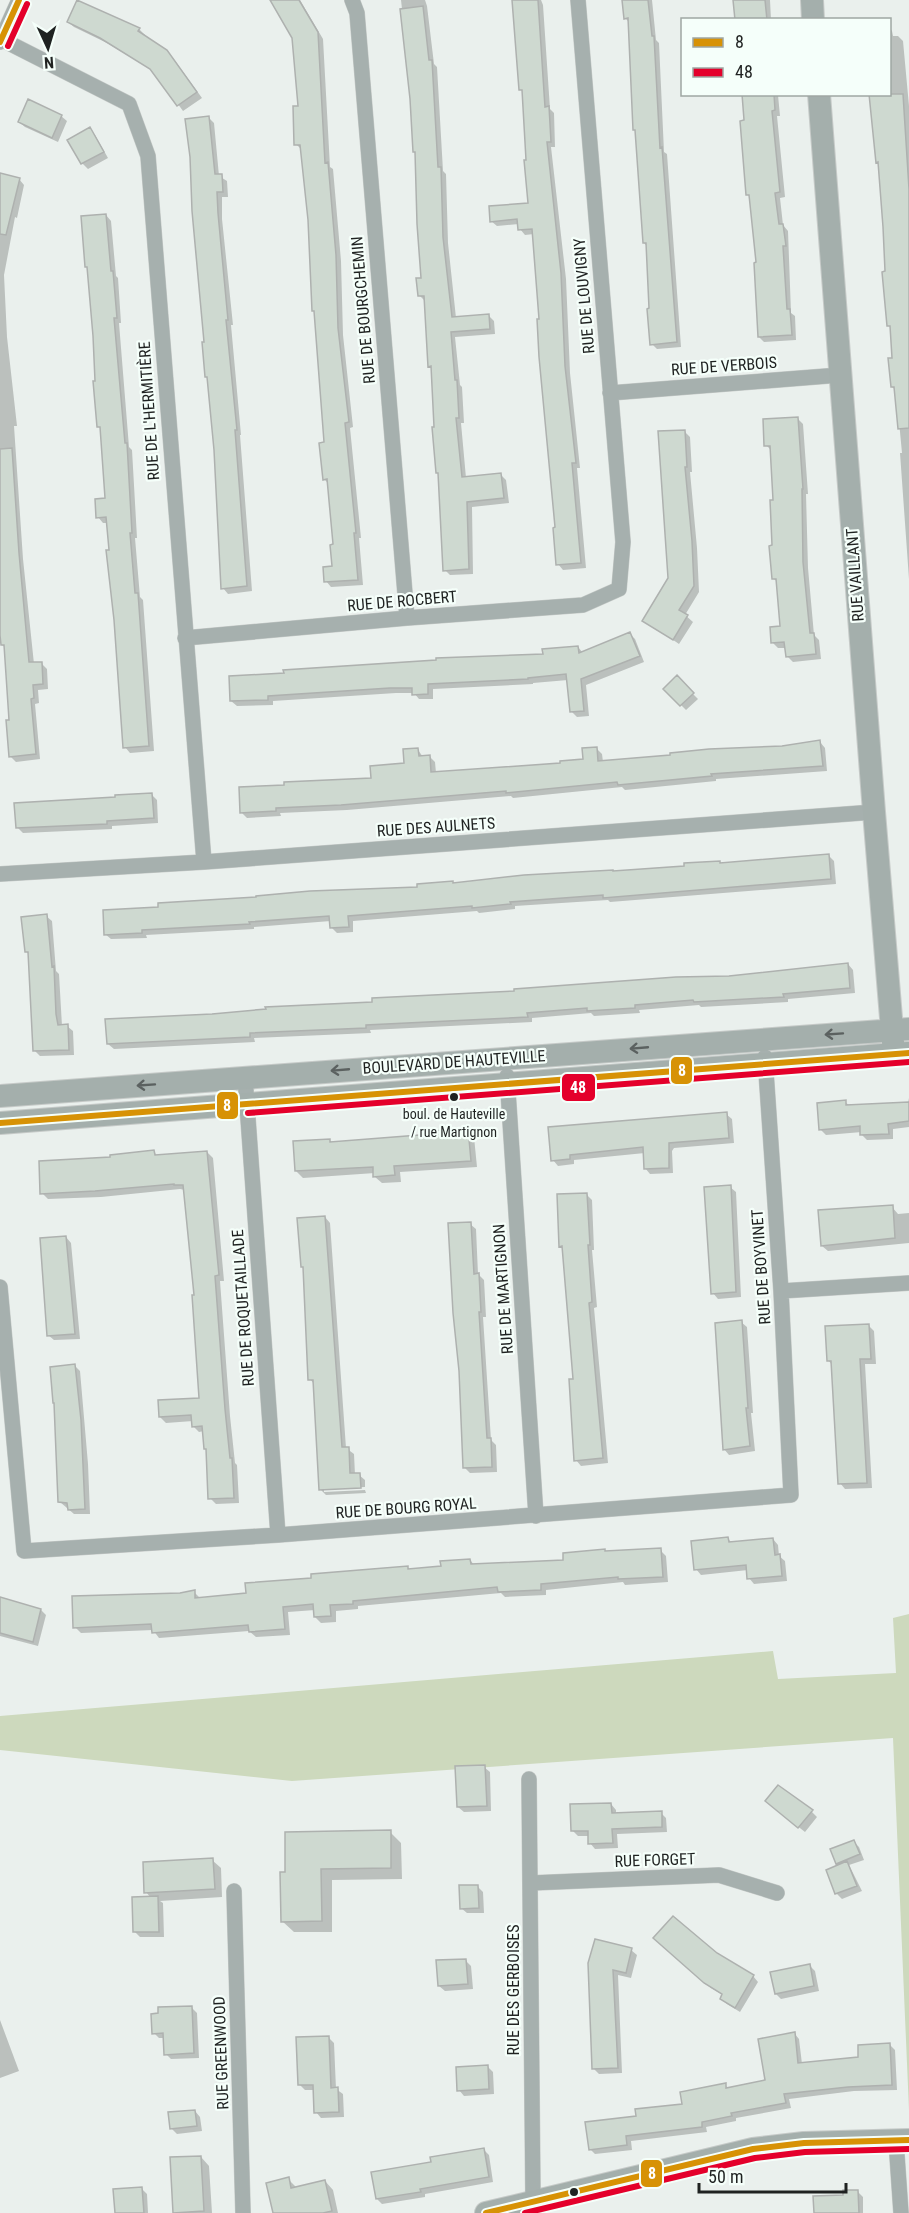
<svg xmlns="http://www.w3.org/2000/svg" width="909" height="2213" font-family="'Roboto Condensed',sans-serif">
<rect width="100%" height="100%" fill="#eaf0ed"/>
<path fill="#cdd9bd" d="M909,1614V2110L893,1738L292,1781L0,1750V1716L773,1651L778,1679L896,1673L893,1618Z"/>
<path fill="#0003" d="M272,0H300L323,39L330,167L333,169L341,261L343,335L353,427L350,428L361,538H359L363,585L331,587L326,581L333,568L334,546L329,484L324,479L326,444L316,313L314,311L313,274L302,150L296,144L300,108L293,37Z
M401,0H425L427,6L434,64L437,67L443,171L446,174L448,243L456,318L488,315L494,321L495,334L455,337L460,385L462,387L464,423H461L466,478L501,475L506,480L509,503L472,507L473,574L450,575L445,570L432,369L430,366L426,302L420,296L423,279L417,154L414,152L412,99Z
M514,0H541L543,5L550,109L554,113L555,147H551L566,279L570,373L580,468H577L586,568L563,570L558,564L557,529L534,234L525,235L520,229L519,224L497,226L491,221L530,204L524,92L521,89Z
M623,0H652L656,40L659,43L664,152L667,154L681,347L657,349L652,344L647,246L644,243L630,23L625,18Z
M736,0H770L771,20H737Z
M78,1L139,29L145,35L143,37L173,58L202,98L183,111L154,71L107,43L74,27L68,22Z
M890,28L892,31L893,36H898L903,41L909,106V579L900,453H902L896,390L892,387L894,359L884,273H886L880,164L878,162L890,94Z
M744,94L778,95L780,116H777L785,197L780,198L783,225L788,231L791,313L795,316L796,340L764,342L759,337L757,264L750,197L748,194Z
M61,116L67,121L58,142L25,127L19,122Z
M209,118L214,123L219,176L227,181L228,197H222V219L233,325H231L241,435H240L252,591L228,594L223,588L215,450L209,379L206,377Z
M90,129L95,135L108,158L88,169L82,163Z
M0,175L19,179L24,185L17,218L15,217L4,275L7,337L17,426H14L23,559L34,664L41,663L47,669L48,689L38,690L39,703L35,704L40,759L16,762L10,756L6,648L2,645L0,616Z
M106,215L111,221L116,276L118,278L121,323H119L129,447L132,450L137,538H135L140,597L143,600L154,751L130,753L125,747L108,523H103L98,517L106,499L101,429L99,426L97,382Z
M797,418L803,424L808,494H806L808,568L814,635L819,640L821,659L793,662L787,656L786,648H778L773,643L781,628L778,582L774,579V501L772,451L766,445Z
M684,431L690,437L692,472H690L697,548L699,592L685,615L693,622L679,644L644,620L669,578Z
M630,634L635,639L644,662L586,685L589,716L577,717L571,711L568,680L533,683V684L433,689V699H419L414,693H396L273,701V705L237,706L231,701L544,655L578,647L583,653Z
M677,678L698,699L686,710L665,689Z
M820,742L825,748L827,771L716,779V781L625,790L622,787L513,798L511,796L347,810L280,813L281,816L247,818L242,813L373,779L405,764L418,750L423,757H430L435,762L436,773L562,765L585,760L596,748L602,754L603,762L782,747Z
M152,795L157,800L158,823L112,826V829L23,833L17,827L117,799Z
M828,855L834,861L836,884L610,902L608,900L515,906V909L479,913L477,911L353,921V932L337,933L331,927V921L254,927V929L146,935L147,938L111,939L105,934L419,888Z
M46,916L52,921L56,971L59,974L62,1026H67L73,1031L74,1055L40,1056L35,1051L30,955L26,951Z
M848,964L853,970L855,993L788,999V1002L701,1007L699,1005L639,1010L640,1013L594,1016L591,1013L532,1018V1022L370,1030L371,1033L254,1038L255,1042L114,1049L108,1044L374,1004L729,977Z
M909,1098V1127L893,1129V1139L867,1140L862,1135V1132L826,1135L820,1129L845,1102L850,1106L908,1103Z
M726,1114L732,1119L734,1143L674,1148L672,1151L673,1173L650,1174L645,1168V1153L574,1160V1164L558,1166L553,1160L549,1128Z
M468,1130L474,1137L477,1167L400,1172L401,1182L382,1183L375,1177V1173L303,1178L296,1171L329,1141L332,1143L434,1135Z
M154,1152L158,1157L207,1152L213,1158L224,1281H220L230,1416L235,1463L237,1465L239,1503L216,1504L210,1498L207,1450L204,1431L199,1432L193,1426V1421L166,1423L160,1417L201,1399L196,1297L185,1190L180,1189L101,1197L48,1199L42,1193L112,1159Z
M730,1187L736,1192L741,1297L718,1299L713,1293Z
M586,1194L592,1200L594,1250H592L597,1307L594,1308L608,1463L581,1466L576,1460L574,1380L563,1248L561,1246Z
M892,1207L898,1214L909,1213V1243L828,1251L822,1246Z
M325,1217L330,1223L346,1448L354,1454L355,1475H359L365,1480V1487L324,1489V1492L365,1490L366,1493L326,1495L321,1490L314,1384L310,1379L305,1269L302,1266Z
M470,1224L476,1229L478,1274L484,1280L486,1317H483L491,1440L496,1445L497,1472L470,1473L464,1467L460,1371Z
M66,1237L71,1243L80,1339L54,1340L48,1335Z
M741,1322L747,1327L753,1413H751L755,1451L729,1455L724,1449Z
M868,1325L874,1331L876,1364H865L872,1488L845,1489L840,1483L832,1365L829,1361Z
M75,1366L80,1371L88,1464L90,1514H74L60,1502Z
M728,1539L732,1543L773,1539L778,1545L779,1556L785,1561L787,1581L754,1584L749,1578L748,1570L701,1575L696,1569Z
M605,1550L607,1553L660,1550L666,1556L668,1582L625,1585L623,1582L546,1590V1595L505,1597L501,1593L358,1606V1609L336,1611V1622L321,1623L315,1617V1610L288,1612L290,1635L256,1637L249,1631L159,1638L153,1630L81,1633L75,1627L180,1594L194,1592L201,1599L247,1595L313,1579L407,1568L410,1571L442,1567L470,1560L475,1566L565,1561Z
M0,1599L41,1610L46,1615L38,1646L0,1636Z
M484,1767L490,1772L491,1811L464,1812L458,1807Z
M611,1804L616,1810V1814L661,1813L666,1818L667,1832L617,1834L618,1848L595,1849L590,1843V1836H578L573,1831Z
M773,1807L812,1812L817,1817L805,1832Z
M390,1832L401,1843L402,1879L332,1880V1932H294L282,1921V1873Z
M854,1842L859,1847L864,1860L849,1865L862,1891L842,1899L837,1894L828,1871L840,1866L837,1863Z
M212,1860L221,1868L222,1897L160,1901L163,1903L164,1937H140L135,1932L151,1898L146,1892Z
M477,1886L483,1892L484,1913H467L461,1908Z
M660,1944L716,1955L753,1976L758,1982L740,2012L727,2004L721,1999L723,1995L711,1988Z
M631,1950L637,1955L631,1978L618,1975L622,2073L599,2074L594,2069L590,1964Z
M466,1961L471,1966L473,1989L445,1991L439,1986Z
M809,1965L815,1971L819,1991L781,1999L776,1994Z
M191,2007L197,2013L199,2058L171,2059L166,2054L165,2038H159L154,2033Z
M0,2020L19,2071L0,2078Z
M794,2033L799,2039L802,2064L860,2058L890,2045L895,2050L897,2090L854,2091L789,2099L791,2108L736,2118V2121L706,2127L707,2132L631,2141L632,2150L595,2154L590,2149L638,2117L684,2105L725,2085L729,2089L767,2082Z
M328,2037L334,2043L336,2089L343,2094L344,2117L321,2118L316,2112L314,2090H305L300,2085Z
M488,2067L493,2072L494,2094L464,2096L459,2090Z
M195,2111L200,2117L202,2131L177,2134L171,2128Z
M484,2150L489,2155L493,2182L425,2194V2197L382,2204L377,2199L433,2164Z
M201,2157L209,2166L212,2213H175Z
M288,2179L297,2188L325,2181L333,2190L338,2213H274Z
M141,2188L147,2194L148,2213H116Z
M857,2191L863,2197V2213H815Z"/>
<path fill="#ced9d0" stroke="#aeb1af" stroke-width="1.5" d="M77,0L140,28L138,31L167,50L197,92L177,106L150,69L100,38L67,22Z
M270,0H299L318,32L325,163L328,162L336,255L338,328L349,422L345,423L356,533H354L358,580L324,582L323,567L332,566L330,545L333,544L327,479L323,480L319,443L324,442L314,311H312L308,220L300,145H294L293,106H298L292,38Z
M512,0H538L545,107L549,106L551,142H547L561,273L565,366L576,463H572L581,563L556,565L553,528L555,527L539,357L537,319H539L532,229L518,230L517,219L490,222L489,206L528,203L524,160H526L522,90H519Z
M622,0H648L652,36H654L660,148L662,147L677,342L650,345L647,309L649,308L646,243H643L635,130H633L628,18L624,19Z
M733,0H765L767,20H735Z
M423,6L429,60H432L438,167H441L443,237L452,317L489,314L490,329L451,332L455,380H457L459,418H456L462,477L501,473L504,498L467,502L469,569L443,571L438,473H436L432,427H434L431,366L428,367L424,296H418L416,278H421L417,224L415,152H413L410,99L400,9Z
M742,94H774L775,110L772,111L780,192L775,193L779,224H783L786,246H783L787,309H790L792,335L758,337L754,263L756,262L749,195H746L740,121L744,120Z
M869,94H903L909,189V428L898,429L894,387H891L888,358H892L890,326H887L882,272L885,271L883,227L878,162L876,163Z
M28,99L62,115L52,138L18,122Z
M209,116L215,174H222L223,192H217L218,213L228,320H226L237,430H235L247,586L221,589L214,450L207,377H205L202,342H204L192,211L190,157L185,119Z
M90,127L104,152L81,164L67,140Z
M0,173L20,178L6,235L0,234Z
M106,214L111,271H113L117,318H114L125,443H127L132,533H130L135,593H138L149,746L123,748L114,620L106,550H109L106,517L96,518L95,499L105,498L100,427H97L93,381H95L93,336L87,267H85L81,216Z
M798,417L803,489H802L803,562L810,633H814L816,654L786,657L784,642L771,643L770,627L780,626L776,579H772L769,546L772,545L770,500H773L770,446H764L763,419Z
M685,430L687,467H685L692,541L694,586L679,610L688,615L673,640L642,621L668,578L658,431Z
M12,448L19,553L29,662H42L43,684L33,685L34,698L31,699L36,754L9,757L6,720H9L4,645H1L0,635V449Z
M630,632L640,656L581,679L584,711L570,712L566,674L528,678V679L428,684V694L412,695V688H390L268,696V700L230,701L229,676L284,673L283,670L436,660V658L543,654L542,649L578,646L579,653Z
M677,675L694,693L680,706L663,689Z
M820,740L823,766L711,774L712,776L618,785L617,782L506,793V791L341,805L276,808V811L240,813L239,787L284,785V782L371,778L370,766L404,763L403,749L418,748L419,756L430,755L431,772L560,763V761L583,759L582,748L597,747L598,761L670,755V753L709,749L782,746Z
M152,793L154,818L107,821V824L16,828L14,803L115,797V795Z
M829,854L831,879L603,898V895L510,902L511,904L472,908V906L348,916L349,927L330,928L329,916L249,922L250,924L142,930V933L104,935L103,910L158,907V903L256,897V896L310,891L417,887V884L453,881V883L524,875L613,870V871L684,866V863L720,861V863Z
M47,914L52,967L54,966L56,1014L58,1025L68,1024L69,1050L33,1051L28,952H25L21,917Z
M848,963L850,988L783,994L784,997L694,1002L693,1000L635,1005V1008L587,1011V1008L527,1013L528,1017L366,1025V1028L250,1033V1037L107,1044L105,1019L212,1014L266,1009L265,1007L372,1002V998L514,991V989L676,977L729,976Z
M846,1100V1105L909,1102V1121L888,1124L889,1134L860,1135V1126L819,1130L817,1103Z
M727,1112L729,1138L669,1143V1168L644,1169L643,1147L570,1155V1159L551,1161L548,1127Z
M468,1128L471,1161L394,1166L395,1175L373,1177V1167L295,1171L293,1141L330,1139V1142L432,1134V1131Z
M154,1150L155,1155L207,1151L219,1275L215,1276L225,1409L230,1458H232L234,1498L208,1499L206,1449H204L202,1426L192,1427L191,1415L159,1417L158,1400L199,1398L192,1295H194L183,1185H174V1184L95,1191L40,1194L39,1161L110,1157V1155Z
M731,1185L736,1292L711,1294L704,1187Z
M587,1193L590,1245H588L592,1302L589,1303L603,1458L574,1461L569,1379H573L562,1246L559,1247L557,1194Z
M893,1205L895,1238L821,1246L818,1210Z
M325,1216L342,1447H349L350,1473H360L361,1488L319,1490L313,1380H308L303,1267H301L297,1218Z
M471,1222L474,1274L479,1273L481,1312H479L487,1438H491L492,1467L463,1468L459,1371L453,1313L448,1223Z
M66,1236L75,1334L47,1336L40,1238Z
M742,1320L748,1408H746L750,1446L723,1450L715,1323Z
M869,1324L871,1359H860L867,1483L838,1484L831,1361H827L825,1326Z
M75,1364L81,1420L85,1509L68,1510L67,1503L58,1502L54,1403H53L50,1367Z
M728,1537L729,1542L773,1538L775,1555L780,1554L782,1576L747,1579L746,1565L694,1570L691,1541Z
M661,1548L663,1577L618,1579V1577L541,1584V1590L498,1592L497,1587L353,1601V1604L330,1605L331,1616L314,1617L313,1604L283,1607L285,1629L249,1632L248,1625L152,1633L151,1624L73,1628L72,1596L180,1593L195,1590V1598L246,1593L245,1583L311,1578V1574L408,1566V1569L441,1566L440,1561L470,1559L471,1564L563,1560V1553L605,1549V1551Z
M0,1597L41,1609L33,1642L0,1633Z
M485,1765L487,1806L457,1807L455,1766Z
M778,1785L813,1810L798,1828L765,1801Z
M611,1803L612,1813L662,1811V1827L612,1829L613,1843L588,1844V1831H571L570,1804Z
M391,1830V1868L321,1869L322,1921L281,1922L280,1872H285V1832Z
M854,1840L860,1854L836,1864L830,1849Z
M213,1858L215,1889L144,1893L143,1862Z
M847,1861L857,1886L835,1894L826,1870Z
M459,1885H478L479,1908L460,1909Z
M158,1896L159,1932H133L132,1897Z
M673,1916L717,1953L754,1975L735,2008L720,1999L722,1994L704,1983L653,1938Z
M595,1939L632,1948L626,1973L613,1970L618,2068L592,2069L588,1963Z
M466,1959L468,1984L438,1986L436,1960Z
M810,1964L814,1986L775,1994L770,1972Z
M192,2006L194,2053L164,2055L163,2033L152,2034L151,2014L158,2013V2007Z
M795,2032L798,2063L858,2057V2045L890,2043L892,2085L848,2087L784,2094L786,2103L731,2113L732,2116L702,2122V2127L626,2136L627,2145L589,2150L585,2122L636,2116L635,2109L682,2104L680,2092L726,2083V2088L765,2080L758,2039Z
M329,2036L331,2088L338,2087L339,2112L314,2113L313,2085H298L296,2037Z
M488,2065L489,2089L457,2091L456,2067Z
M195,2110L197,2126L170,2129L168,2112Z
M484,2148L489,2177L420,2189L421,2192L376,2199L371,2172L431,2162L430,2157Z
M201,2156L204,2211L173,2213L170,2157Z
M289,2177L291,2188L325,2180L332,2211L323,2213H273L266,2183Z
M142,2187L144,2213H115L113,2189Z
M843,2190H858L859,2213H814L813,2196L843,2195Z"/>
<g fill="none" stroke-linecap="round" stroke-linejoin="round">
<defs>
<path id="street" d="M352,0L357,13L407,618
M1,39L129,104L148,156L204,862
M0,42L19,0
M610,393L840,375
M185,638L407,618L583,605L619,589L623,542L578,0
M0,874L204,862L874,812
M507,1076L536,1516
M245,1077L278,1535
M0,1287L24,1551L278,1535L791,1495L781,1291L765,1057
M781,1291L909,1283
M529,1779L533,2202
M531,1883L719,1875L777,1893
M234,1891L243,2213
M896,2141L901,2213"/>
<path id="secondary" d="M812,0L813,20
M819,94L874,812L894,1054
M0,1096L909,1029
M0,1123L908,1053
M486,2213L753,2149L804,2143L909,2140"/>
</defs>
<use href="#street" stroke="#c6cac8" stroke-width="16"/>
<use href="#secondary" stroke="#c6cac8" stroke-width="24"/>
<use href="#street" stroke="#a6b0ae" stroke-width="15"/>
<use href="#secondary" stroke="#a4afac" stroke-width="22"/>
<defs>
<path id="bus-1" d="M0,42L19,0
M0,1123L909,1053
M486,2213L753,2149L804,2143L909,2140"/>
<path id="bus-2" d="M8,46L27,4
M248,1113L909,1062
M525,2213L755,2158L805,2152L909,2149"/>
</defs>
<use href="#bus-1" stroke="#f5fffa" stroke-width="10"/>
<use href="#bus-2" stroke="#f5fffa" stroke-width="10"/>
<use href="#bus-1" stroke="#d79205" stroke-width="6"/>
<use href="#bus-2" stroke="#e4002b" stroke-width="6"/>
</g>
<defs><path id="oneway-shaft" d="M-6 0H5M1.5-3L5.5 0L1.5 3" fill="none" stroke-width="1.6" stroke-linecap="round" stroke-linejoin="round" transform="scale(1.5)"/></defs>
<g stroke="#5b6160">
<use href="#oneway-shaft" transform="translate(834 1034) rotate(176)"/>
<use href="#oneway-shaft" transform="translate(639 1048) rotate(175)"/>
<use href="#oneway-shaft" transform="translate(340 1070) rotate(175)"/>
<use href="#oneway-shaft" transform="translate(146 1085) rotate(176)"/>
</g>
<g fill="#1f2221" stroke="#f5fffa" stroke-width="2">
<circle cx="454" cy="1097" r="5"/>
<circle cx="574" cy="2192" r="5"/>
</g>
<g text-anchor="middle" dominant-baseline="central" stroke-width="4.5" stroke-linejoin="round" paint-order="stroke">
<g font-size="14" fill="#1f2221" stroke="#f5fffa">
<text x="454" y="1114">boul. de Hauteville<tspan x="454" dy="18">/ rue Martignon</tspan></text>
</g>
<g font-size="16" fill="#1f2221" stroke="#f5fffa">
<text transform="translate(584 296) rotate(-95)">RUE DE LOUVIGNY</text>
<text transform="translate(363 310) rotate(-95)">RUE DE BOURGCHEMIN</text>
<text transform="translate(724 366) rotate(-4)">RUE DE VERBOIS</text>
<text transform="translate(149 411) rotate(-94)">RUE DE L'HERMITIÈRE</text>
<text transform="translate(855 575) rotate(-94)">RUE VAILLANT</text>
<text transform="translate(402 601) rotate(-5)">RUE DE ROCBERT</text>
<text transform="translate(436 827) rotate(-4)">RUE DES AULNETS</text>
<text transform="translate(454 1062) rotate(-4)">BOULEVARD DE HAUTEVILLE</text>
<text transform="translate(761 1267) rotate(-94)">RUE DE BOYVINET</text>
<text transform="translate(503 1289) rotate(-94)">RUE DE MARTIGNON</text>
<text transform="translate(243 1308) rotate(-94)">RUE DE ROQUETAILLADE</text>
<text transform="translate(406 1508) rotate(-4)">RUE DE BOURG ROYAL</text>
<text transform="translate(655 1860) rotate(-2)">RUE FORGET</text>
<text transform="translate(513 1990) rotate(-90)">RUE DES GERBOISES</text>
<text transform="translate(221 2053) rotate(-92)">RUE GREENWOOD</text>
</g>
</g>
<g stroke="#f5fffa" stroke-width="2">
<rect x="670" y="1056" width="23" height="29" rx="6" fill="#d79205"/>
<rect x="561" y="1073" width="35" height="29" rx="6" fill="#e4002b"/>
<rect x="216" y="1091" width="23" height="29" rx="6" fill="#d79205"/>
<rect x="640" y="2159" width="23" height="29" rx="6" fill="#d79205"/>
</g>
<g font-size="16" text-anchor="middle" font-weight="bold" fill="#fff">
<text x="682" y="1076">8</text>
<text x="578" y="1093">48</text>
<text x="227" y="1111">8</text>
<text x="652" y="2179">8</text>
</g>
<rect x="681" y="18" width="210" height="78" fill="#f5fffa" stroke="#9fa7a3" stroke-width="1.5"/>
<rect x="693" y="38" width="30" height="9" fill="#d79205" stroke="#9fa7a3" stroke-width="1.5"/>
<text x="735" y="48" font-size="18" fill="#1f2221">8</text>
<rect x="693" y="68" width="30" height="9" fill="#e4002b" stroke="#9fa7a3" stroke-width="1.5"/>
<text x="735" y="78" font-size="18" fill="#1f2221">48</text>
<g transform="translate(48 48) rotate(176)" stroke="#f5fffa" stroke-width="4.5" paint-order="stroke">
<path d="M0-4.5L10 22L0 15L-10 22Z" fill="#1f2221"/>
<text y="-9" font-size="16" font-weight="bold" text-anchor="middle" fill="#1f2221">N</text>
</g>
<path d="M699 2183v9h147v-9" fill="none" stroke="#1f2221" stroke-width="3"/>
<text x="708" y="2183" font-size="18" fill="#1f2221" stroke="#f5fffa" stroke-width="4.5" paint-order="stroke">50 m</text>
</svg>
